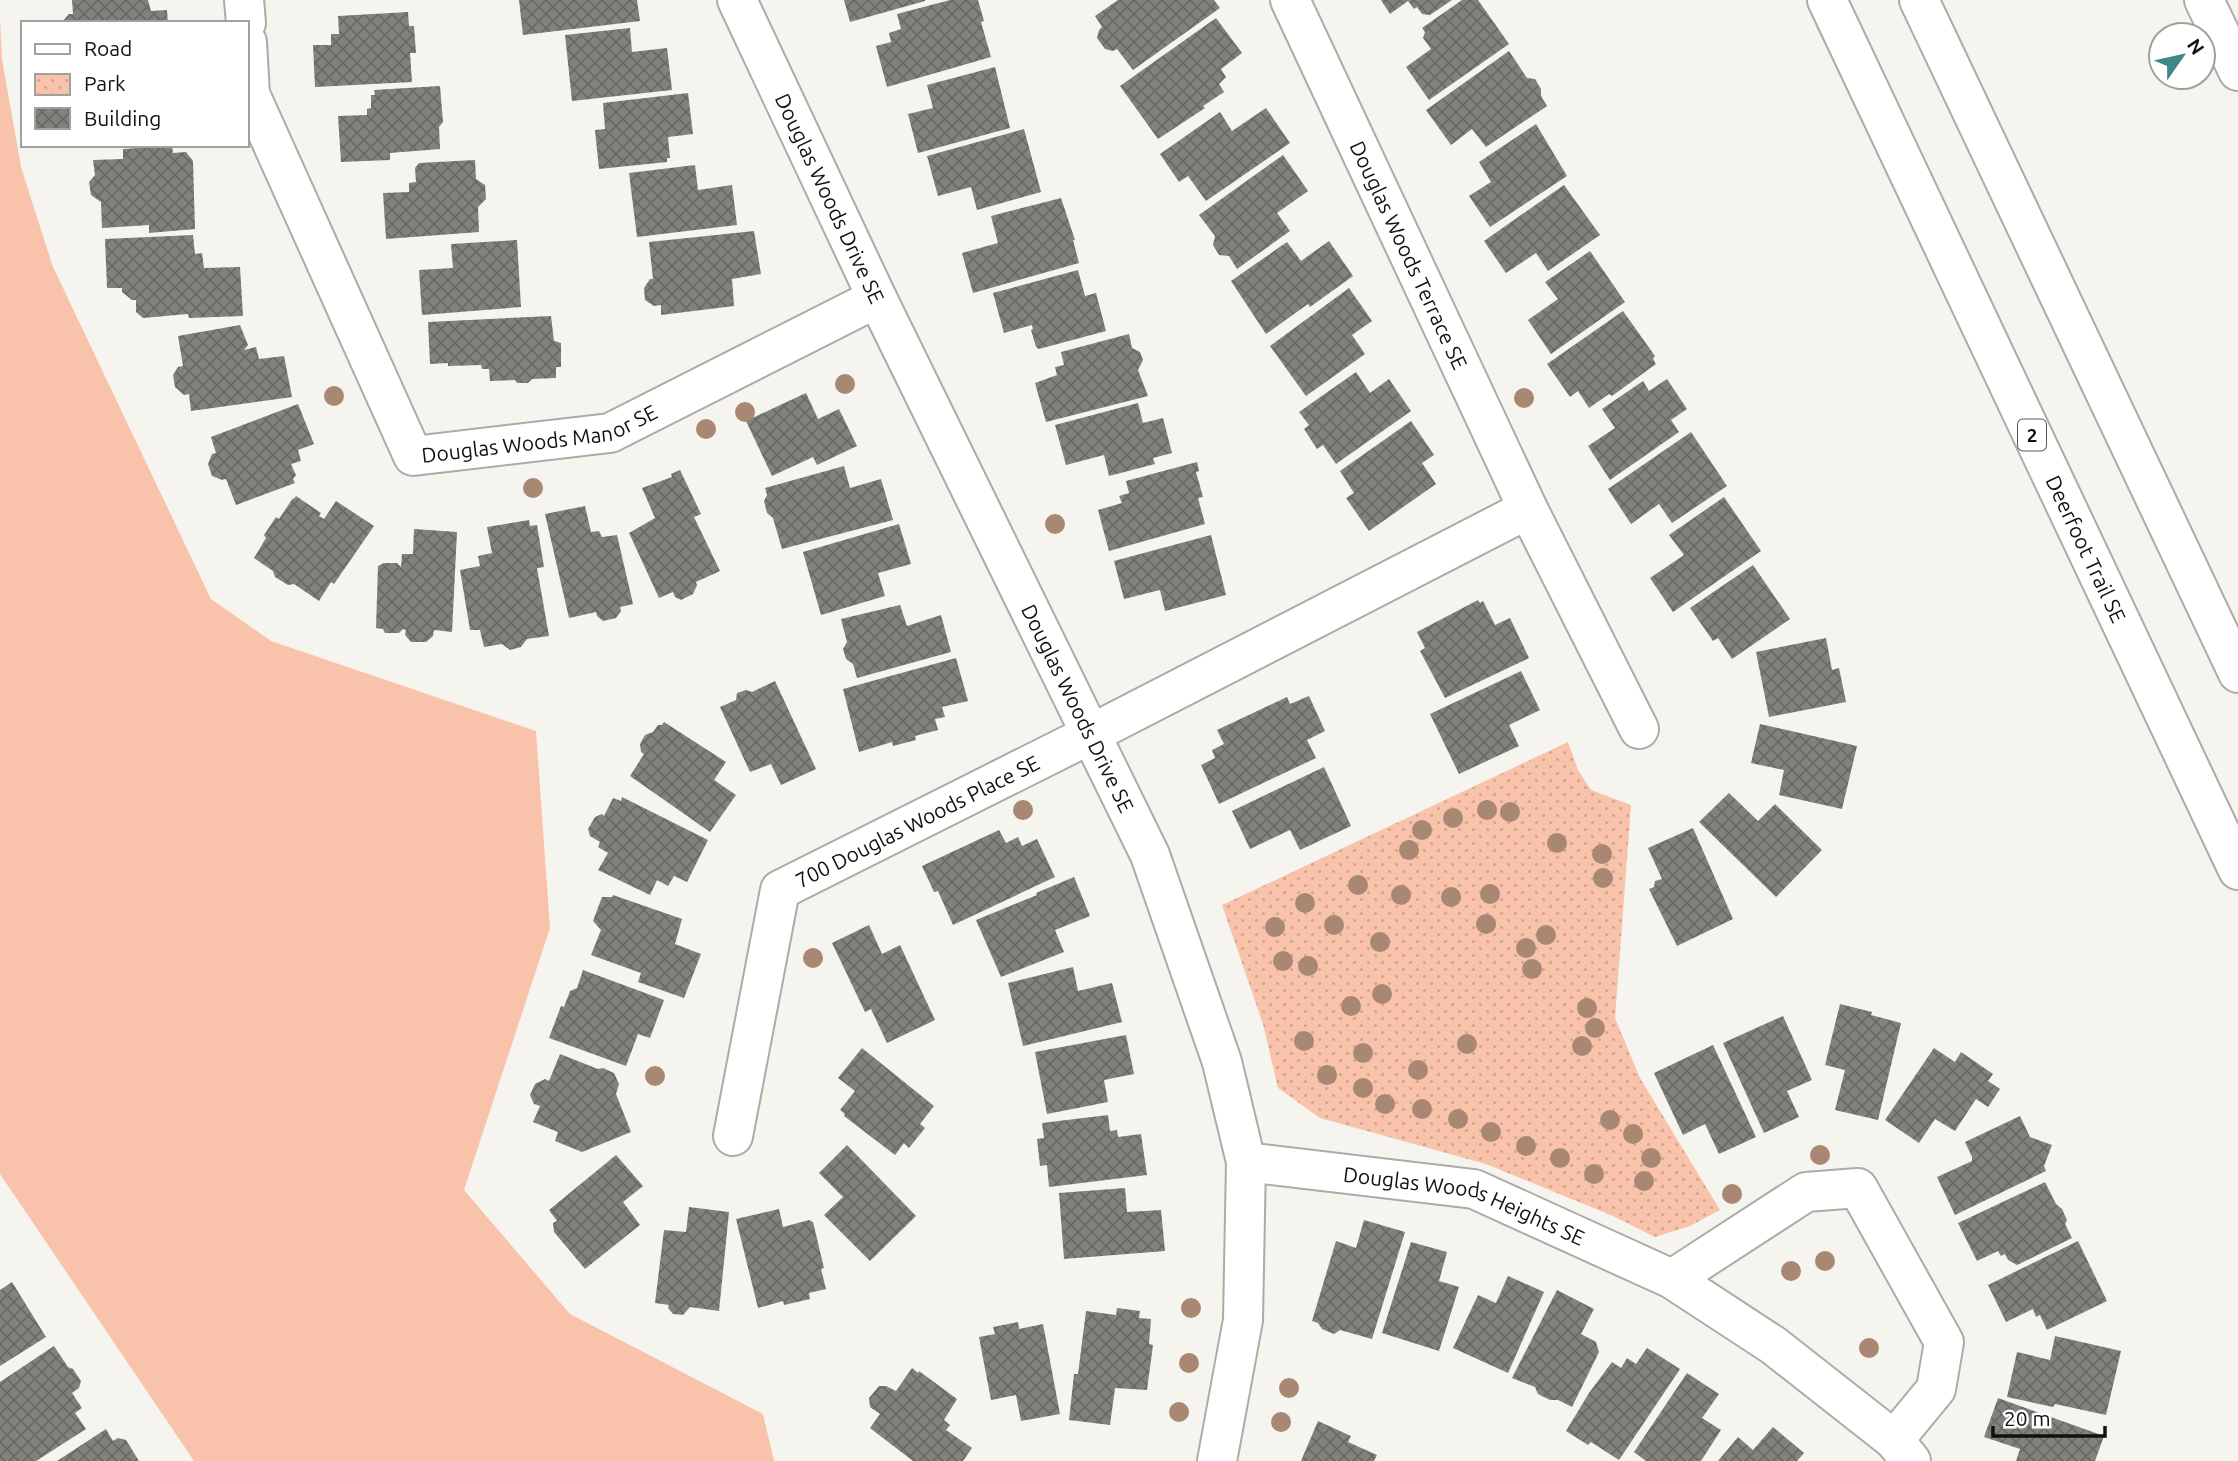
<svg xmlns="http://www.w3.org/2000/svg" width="2238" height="1461" font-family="Ubuntu,sans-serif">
<defs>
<pattern id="park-dots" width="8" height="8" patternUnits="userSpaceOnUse" patternTransform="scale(1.75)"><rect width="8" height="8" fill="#f9c3ab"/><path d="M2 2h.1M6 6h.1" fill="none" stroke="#d4a692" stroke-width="1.8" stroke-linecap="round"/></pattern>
<pattern id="building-cross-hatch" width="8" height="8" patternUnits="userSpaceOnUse" patternTransform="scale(1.75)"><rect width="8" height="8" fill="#82827d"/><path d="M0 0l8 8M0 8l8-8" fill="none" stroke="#696965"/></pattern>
</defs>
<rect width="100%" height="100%" fill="#f6f4ef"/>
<path fill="#f9c3ab" d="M0,20L2,59L21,167L53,267L211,599L271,641L536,731L550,928L464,1190L570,1314L763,1414L774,1461H194L0,1174Z"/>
<path fill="url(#park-dots)" d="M1568,742L1578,770L1591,790L1631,805L1615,1018L1640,1078L1720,1210L1690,1226L1655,1237L1613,1216L1486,1164L1320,1118L1278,1088L1263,1024L1222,905Z"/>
<path fill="url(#building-cross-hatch)" d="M72,0H148L151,11L167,10L168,23H61L69,14H73Z
M519,0H637L640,21L523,35Z
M844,0H925V1L850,22Z
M950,0H978L984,21L981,22L991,57L887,87L876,46L891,42L889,33L901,29L897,14Z
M1118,0H1214L1220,8L1133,70L1117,49L1113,51L1105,49L1097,38L1099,30L1102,27L1095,16Z
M1381,0H1452L1430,15L1422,14L1417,7L1414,9L1408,1L1390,14Z
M1462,0H1478L1509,44L1429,100L1406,67L1431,49L1423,38L1425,32L1422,28Z
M408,12L409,26H414L416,53H410L412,82L315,87L313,45H331V34H339L338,16Z
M1216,18L1242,53L1221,69L1226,77L1219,84L1224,92L1203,106L1205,108L1158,139L1120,86Z
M630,28L632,52L667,48L672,90L572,101L565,35Z
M1509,51L1527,78L1535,79L1541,89V96L1547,106L1486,147L1472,129L1451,145L1426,110Z
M995,67L1010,128L918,153L908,114L933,108L927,85Z
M440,86L443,122L439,127L440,149L390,153V160L341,162L338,116L367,115V109L371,108V95H375L374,90Z
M688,93L693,134L668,137L670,158H667V162L599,169L595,130L605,129L603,103Z
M1266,108L1290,143L1206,201L1188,176L1179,182L1160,154L1220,112L1232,131Z
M1536,124L1567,176L1490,227L1469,196L1491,182L1479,162Z
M1024,129L1041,192L977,210L971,187L938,196L927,156Z
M172,146L173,153L186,152L193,161L195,229L149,233V225L102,228L101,202L91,195L89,182L95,175L93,160L123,159V149Z
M1283,155L1308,191L1277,213L1290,231L1237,269L1229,256L1219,255L1213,245L1215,236L1199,215Z
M475,160L476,179L485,185L486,199L478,207L479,232L386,239L383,193L409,192V183L416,182L415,168L419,163Z
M695,165L698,190L732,185L737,225L637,237L629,173Z
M1564,185L1600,235L1548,271L1536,253L1506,273L1484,241Z
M1061,198L1075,240H1073L1079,263L973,293L962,253L998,243L991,216Z
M754,231L761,274L732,279L734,306L661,315V305L654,306L645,300L644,288L650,279H653L649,242Z
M193,235L195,254L202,253L204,268L240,267L243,316L189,318L188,314L143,318L136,312V300H132L122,292V288H107L105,239Z
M517,240L521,307L422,315L419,270L453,268L451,244Z
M1329,241L1353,276L1310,307L1308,304L1266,334L1231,281L1287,242L1301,261Z
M1590,251L1625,302L1551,354L1528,320L1558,299L1545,282Z
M1078,270L1085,296L1096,293L1106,331L1039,349L1036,347L1031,330L1033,329L1032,325L1004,333L993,293Z
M1349,288L1372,321L1352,335L1365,354L1306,396L1270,346Z
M1623,311L1655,356L1653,359L1656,364L1612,396L1609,394L1589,408L1578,391L1570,397L1547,364Z
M551,316L554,341L561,343V367H556V378L532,379L528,383H517L515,380L490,381L489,369H482L481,365L448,366V363L430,364L428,322Z
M240,325L248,345L244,350L256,347L259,359L284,356L292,397L191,411L189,394L184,395L175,387L173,375L178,367L183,366L178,336Z
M1129,334L1132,348L1140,352L1143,360L1138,370L1148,396L1046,422L1035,383L1057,375L1055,367L1064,365L1061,352Z
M1356,372L1370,393L1389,379L1411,411L1336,464L1323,445L1317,449L1304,429L1309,425L1299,412Z
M1667,379L1687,409L1671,420L1679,432L1610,480L1588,446L1615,428L1602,409L1643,381L1649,391Z
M806,393L818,419L839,409L857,446L817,465L813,457L772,476L746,421Z
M1138,403L1143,423L1163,418L1172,453L1153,458L1155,464L1109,476L1104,455L1066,465L1055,425Z
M298,404L314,444L298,450L301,461L291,464L296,475L293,479L295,483L236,505L226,479L222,480L212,476L208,464L212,454L216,453L211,437Z
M1411,421L1434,455L1422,463L1436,484L1369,531L1346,498L1354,493L1340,471Z
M1691,432L1727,486L1672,523L1659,504L1631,524L1608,489Z
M1197,462L1199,471L1196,472L1203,497L1198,498L1205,524L1109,551L1098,510L1122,503L1119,496L1129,493L1126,481Z
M844,466L850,488L881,479L893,520L782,549L773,518L767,513L764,501L767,495L765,488Z
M680,470L701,514L694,517L720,571L696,582L697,585L693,594L681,600L675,597L673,592L659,598L629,533L655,518L642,488L672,477L671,474Z
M296,496L321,513L319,516L324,519L336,501L374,526L334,584L331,582L319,601L294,584L288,585L275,577L273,571L254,558L266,538L264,535L276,517L279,519L293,498L294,499Z
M1724,497L1761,551L1673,612L1650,578L1684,555L1669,535Z
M585,506L591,532L599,531L602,537L617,535L633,604L620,607L621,611L616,618L603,621L597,616L596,612L569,618L545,514Z
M529,520L530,526L537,525L544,567L537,568L549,636L527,639L521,647L510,650L502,644L484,647L480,630H470L460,570L480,566L478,556L492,553L487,527Z
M899,524L911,564L878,573L885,596L821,615L803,552Z
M414,529L457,532L452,632L434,630L433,636L426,642H411L405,635L406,630L403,629L399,633H385L383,629L376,628L378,566L384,563H397L401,567L402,554H413Z
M1211,535L1226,595L1165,611L1160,590L1124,599L1114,561Z
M1753,565L1790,619L1732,659L1718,638L1713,641L1690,608Z
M1478,600L1480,603L1483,601L1495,625L1510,618L1529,658L1445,698L1420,651L1425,648L1417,632Z
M900,605L907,626L941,615L951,652L857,678L853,664L846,659L843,649L847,642L841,619Z
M1826,638L1832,670L1839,668L1846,702L1769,717L1756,652Z
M956,658L968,701L942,707L945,717L935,719L938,730L915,736L916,740L893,746L892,742L859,752L843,689Z
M1521,671L1540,710L1509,725L1519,746L1459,774L1430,714Z
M775,681L816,769L781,785L771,764L750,772L720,707L736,700L737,693L746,690L752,692Z
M1309,696L1325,731L1307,740L1316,758L1219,804L1201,765L1215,758L1212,750L1224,744L1217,730L1287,697L1290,704Z
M664,722L726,762L714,780L736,795L710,832L630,776L644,754L641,752L640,744L645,735L653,732L658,725H662Z
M1760,724L1857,746L1842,809L1779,795L1784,770L1751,763Z
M1324,767L1351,826L1300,850L1290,830L1250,849L1232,811Z
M1729,793L1758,821L1775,804L1822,850L1776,897L1699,822Z
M622,797L708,840L687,882L674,876L668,886L657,880L650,895L598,870L608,853L598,847L600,842L590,836L588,829L595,817L602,814L604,816L613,798L621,801Z
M1693,828L1733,919L1677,946L1649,889L1654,887L1655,881L1662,879L1648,848Z
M999,830L1006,843L1018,837L1022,846L1037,839L1055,877L953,925L938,891L934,892L922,866Z
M1074,877L1090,916L1055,930L1064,952L1001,977L976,920L1037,895L1036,893Z
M613,895L682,919L675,944L701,954L684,998L638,982L641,973L591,955L601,930L593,921L602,897H612Z
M869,925L882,954L900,945L935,1020L887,1043L871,1009L865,1012L832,943Z
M1073,967L1078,991L1112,983L1122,1022L1023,1046L1008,983Z
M583,970L664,1000L650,1038L638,1034L626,1066L549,1038L561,1006L564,1007L570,991L577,988Z
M1840,1004L1872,1012L1871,1015L1901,1023L1878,1120L1835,1110L1845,1070L1825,1065Z
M1783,1016L1812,1080L1787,1091L1799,1117L1764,1133L1723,1043Z
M1126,1035L1134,1074L1104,1080L1108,1102L1047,1114L1035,1052Z
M1713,1045L1756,1137L1719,1154L1705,1124L1683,1135L1654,1073Z
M862,1048L934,1106L920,1124L925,1128L909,1148L904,1143L895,1155L844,1116L845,1114L840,1110L855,1091L838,1078Z
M1934,1048L1955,1062L1961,1052L1993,1074L1988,1081L2000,1089L1988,1107L1976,1099L1955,1131L1935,1119L1919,1143L1885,1120Z
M560,1054L598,1069L603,1068L614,1073L619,1084L616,1094L631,1132L582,1152L555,1141L558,1132L533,1122L540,1106L534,1104L530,1095L535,1084L545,1079L549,1081Z
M1108,1115L1110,1131L1117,1130L1118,1137L1141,1134L1147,1175L1049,1187L1047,1165L1040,1166L1037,1139L1044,1138L1042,1123Z
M2020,1116L2030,1137L2052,1145L2044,1166L2046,1171L1955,1215L1937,1177L1972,1161V1157L1965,1142Z
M847,1145L916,1216L870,1261L824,1215L843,1197L819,1173Z
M616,1155L643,1186L623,1202L640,1225L585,1269L554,1232L553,1223L557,1221L549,1210Z
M2045,1182L2056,1204L2062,1209L2067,1220L2065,1224L2072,1238L2017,1265L2008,1260L2005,1254L2001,1256L1998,1251L1977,1261L1958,1223Z
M1125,1188L1127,1212L1161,1210L1165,1251L1064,1259L1059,1193Z
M689,1207L729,1212L719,1311L690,1307L683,1315L673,1314L668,1308L669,1305L655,1303L664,1230L686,1232Z
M779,1209L783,1227L809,1220L813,1222L824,1268L821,1269L826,1289L809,1293L810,1299L784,1305L783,1301L758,1308L736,1219Z
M1364,1220L1405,1232L1372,1339L1340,1330L1334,1334L1322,1329L1318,1323L1312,1321L1336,1241L1356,1248Z
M2078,1241L2107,1301L2047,1330L2040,1315L2036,1317L2033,1309L2006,1322L1988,1285Z
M1411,1242L1447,1252L1439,1281L1459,1287L1439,1351L1382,1333Z
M1508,1276L1544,1292L1508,1373L1453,1348L1478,1295L1496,1303Z
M12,1282L46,1337L0,1366V1290Z
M1557,1290L1594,1309L1581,1334L1596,1342L1599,1352L1572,1407L1558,1400H1550L1538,1394L1535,1387L1512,1378Z
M1117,1308L1140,1311L1139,1318L1151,1319L1149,1344L1153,1345L1147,1390L1115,1388L1110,1425L1069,1420L1074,1374H1078L1086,1311L1116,1315Z
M1018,1322L1019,1329L1043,1324L1060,1414L1021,1421L1016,1395L991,1400L979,1337L995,1334L993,1327Z
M2055,1336L2121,1351L2106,1415L2055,1404L2053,1407L2007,1397L2017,1352L2050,1360Z
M54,1346L68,1367L73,1369L81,1381L79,1388L72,1393L82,1408L75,1413L86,1429L36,1461H0V1382Z
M1647,1348L1680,1369L1619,1460L1591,1442L1588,1445L1566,1431L1589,1393L1612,1362L1621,1368L1627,1358L1636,1364Z
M912,1368L918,1373L919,1371L957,1399L944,1420L950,1425L946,1430L972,1448L963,1461H913L870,1428L880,1414L870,1407L869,1398L879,1386H886L896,1391Z
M1687,1373L1719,1394L1702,1418L1721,1430L1701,1461H1646L1634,1452Z
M1998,1398L2104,1436L2095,1461H2016L2020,1449L1984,1437Z
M1318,1421L1351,1436L1348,1442L1377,1455L1374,1461H1301Z
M1773,1427L1804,1453L1797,1461H1718L1738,1437L1753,1450Z
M106,1429L113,1441L118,1438L126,1440L139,1461H57Z"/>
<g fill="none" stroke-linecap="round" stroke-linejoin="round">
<defs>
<g id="street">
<path d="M244,0L246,23"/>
<path id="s1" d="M737,0L877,298L1150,855L1222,1062L1246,1162L1243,1320L1217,1461"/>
<path d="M2204,0L2238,71"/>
<path id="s2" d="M247,42L250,94L413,456L610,433L877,298"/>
<path d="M1528,509L1639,729"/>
<path id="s3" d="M733,1136L780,890L1091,734L1528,509L1290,0"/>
<path id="s4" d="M1246,1162L1474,1189L1672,1279L1773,1345L1894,1440L1911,1461"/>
<path d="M1672,1279L1806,1192L1858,1188L1944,1342L1936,1389L1894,1440"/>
</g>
<g id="highway">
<path id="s5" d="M1827,0L2238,870"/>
<path d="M1919,0L2238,673"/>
</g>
</defs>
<use href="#street" stroke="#adaba6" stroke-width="42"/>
<use href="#highway" stroke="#adaba6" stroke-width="42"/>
<use href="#street" stroke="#fff" stroke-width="38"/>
<use href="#highway" stroke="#fff" stroke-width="38"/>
</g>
<g fill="#a88773">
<circle cx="845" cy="384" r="10"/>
<circle cx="334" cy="396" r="10"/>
<circle cx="1524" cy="398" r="10"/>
<circle cx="745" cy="412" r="10"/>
<circle cx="706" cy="429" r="10"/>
<circle cx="533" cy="488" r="10"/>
<circle cx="1055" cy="524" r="10"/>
<circle cx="1023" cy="810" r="10"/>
<circle cx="1487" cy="810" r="10"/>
<circle cx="1510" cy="812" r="10"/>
<circle cx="1453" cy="818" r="10"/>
<circle cx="1422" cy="830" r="10"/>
<circle cx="1557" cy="843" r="10"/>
<circle cx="1409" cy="850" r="10"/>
<circle cx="1602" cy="854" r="10"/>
<circle cx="1603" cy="878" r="10"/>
<circle cx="1358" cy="885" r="10"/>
<circle cx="1490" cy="894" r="10"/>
<circle cx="1401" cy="895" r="10"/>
<circle cx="1451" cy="897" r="10"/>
<circle cx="1305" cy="903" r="10"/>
<circle cx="1486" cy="924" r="10"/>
<circle cx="1334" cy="925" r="10"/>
<circle cx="1275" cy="927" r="10"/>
<circle cx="1546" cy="935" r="10"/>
<circle cx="1380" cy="942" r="10"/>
<circle cx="1526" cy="948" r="10"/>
<circle cx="813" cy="958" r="10"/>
<circle cx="1283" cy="961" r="10"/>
<circle cx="1308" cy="966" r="10"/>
<circle cx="1532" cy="969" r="10"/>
<circle cx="1382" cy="994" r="10"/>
<circle cx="1351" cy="1006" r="10"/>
<circle cx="1587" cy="1008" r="10"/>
<circle cx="1595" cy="1028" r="10"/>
<circle cx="1304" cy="1041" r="10"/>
<circle cx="1467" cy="1044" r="10"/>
<circle cx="1582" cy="1046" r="10"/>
<circle cx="1363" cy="1053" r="10"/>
<circle cx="1418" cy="1070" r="10"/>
<circle cx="1327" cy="1075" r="10"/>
<circle cx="655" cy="1076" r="10"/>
<circle cx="1363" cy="1088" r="10"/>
<circle cx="1385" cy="1104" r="10"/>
<circle cx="1422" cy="1109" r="10"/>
<circle cx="1458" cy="1119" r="10"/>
<circle cx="1610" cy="1120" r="10"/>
<circle cx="1491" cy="1132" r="10"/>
<circle cx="1633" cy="1134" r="10"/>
<circle cx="1526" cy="1146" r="10"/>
<circle cx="1820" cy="1155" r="10"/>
<circle cx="1560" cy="1158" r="10"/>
<circle cx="1651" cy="1158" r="10"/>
<circle cx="1594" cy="1174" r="10"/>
<circle cx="1644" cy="1181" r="10"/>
<circle cx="1732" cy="1194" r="10"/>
<circle cx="1825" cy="1261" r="10"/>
<circle cx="1791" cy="1271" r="10"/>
<circle cx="1191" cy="1308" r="10"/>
<circle cx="1869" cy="1348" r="10"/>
<circle cx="1189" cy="1363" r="10"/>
<circle cx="1289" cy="1388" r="10"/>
<circle cx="1179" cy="1412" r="10"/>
<circle cx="1281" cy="1422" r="10"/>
</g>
<g text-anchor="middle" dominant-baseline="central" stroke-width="7" stroke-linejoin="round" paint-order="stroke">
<rect fill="#fff" stroke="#595858" stroke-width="2" x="2018" y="419.5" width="28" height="31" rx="5"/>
<g font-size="19" font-weight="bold" fill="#121110">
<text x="2032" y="435">2</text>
</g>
<g font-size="21" fill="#121110" stroke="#fff">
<text stroke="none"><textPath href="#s1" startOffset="219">Douglas Woods Drive SE</textPath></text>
<text transform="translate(1409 255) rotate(65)">Douglas Woods Terrace SE</text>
<text stroke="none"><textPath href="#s2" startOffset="578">Douglas Woods Manor SE</textPath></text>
<text stroke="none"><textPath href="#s5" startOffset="607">Deerfoot Trail SE</textPath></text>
<text stroke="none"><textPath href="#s1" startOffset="786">Douglas Woods Drive SE</textPath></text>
<text stroke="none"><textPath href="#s3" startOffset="404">700 Douglas Woods Place SE</textPath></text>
<text stroke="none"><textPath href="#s4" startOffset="224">Douglas Woods Heights SE</textPath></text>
</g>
</g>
<rect x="21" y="21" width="228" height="126" fill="#ffffff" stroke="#a0a09f" stroke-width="2"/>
<rect x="35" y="44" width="35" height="10" fill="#ffffff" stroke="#a0a09f" stroke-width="2"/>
<text x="84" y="56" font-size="21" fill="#121110">Road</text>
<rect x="35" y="74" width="35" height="21" fill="url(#park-dots)" stroke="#a0a09f" stroke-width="2"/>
<text x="84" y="91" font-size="21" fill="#121110">Park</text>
<rect x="35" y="108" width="35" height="21" fill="url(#building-cross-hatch)" stroke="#a0a09f" stroke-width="2"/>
<text x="84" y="126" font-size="21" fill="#121110">Building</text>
<g transform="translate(2182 56) rotate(56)"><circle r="33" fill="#ffffff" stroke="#a0a09f" stroke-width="2"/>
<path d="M0-5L12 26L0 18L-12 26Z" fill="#408886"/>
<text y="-10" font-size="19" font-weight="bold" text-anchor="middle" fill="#121110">N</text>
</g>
<path d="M1993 1426v10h112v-10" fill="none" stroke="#121110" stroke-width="3.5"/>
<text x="2004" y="1426" font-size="21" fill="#121110" stroke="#ffffff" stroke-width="5" paint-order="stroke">20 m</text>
</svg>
